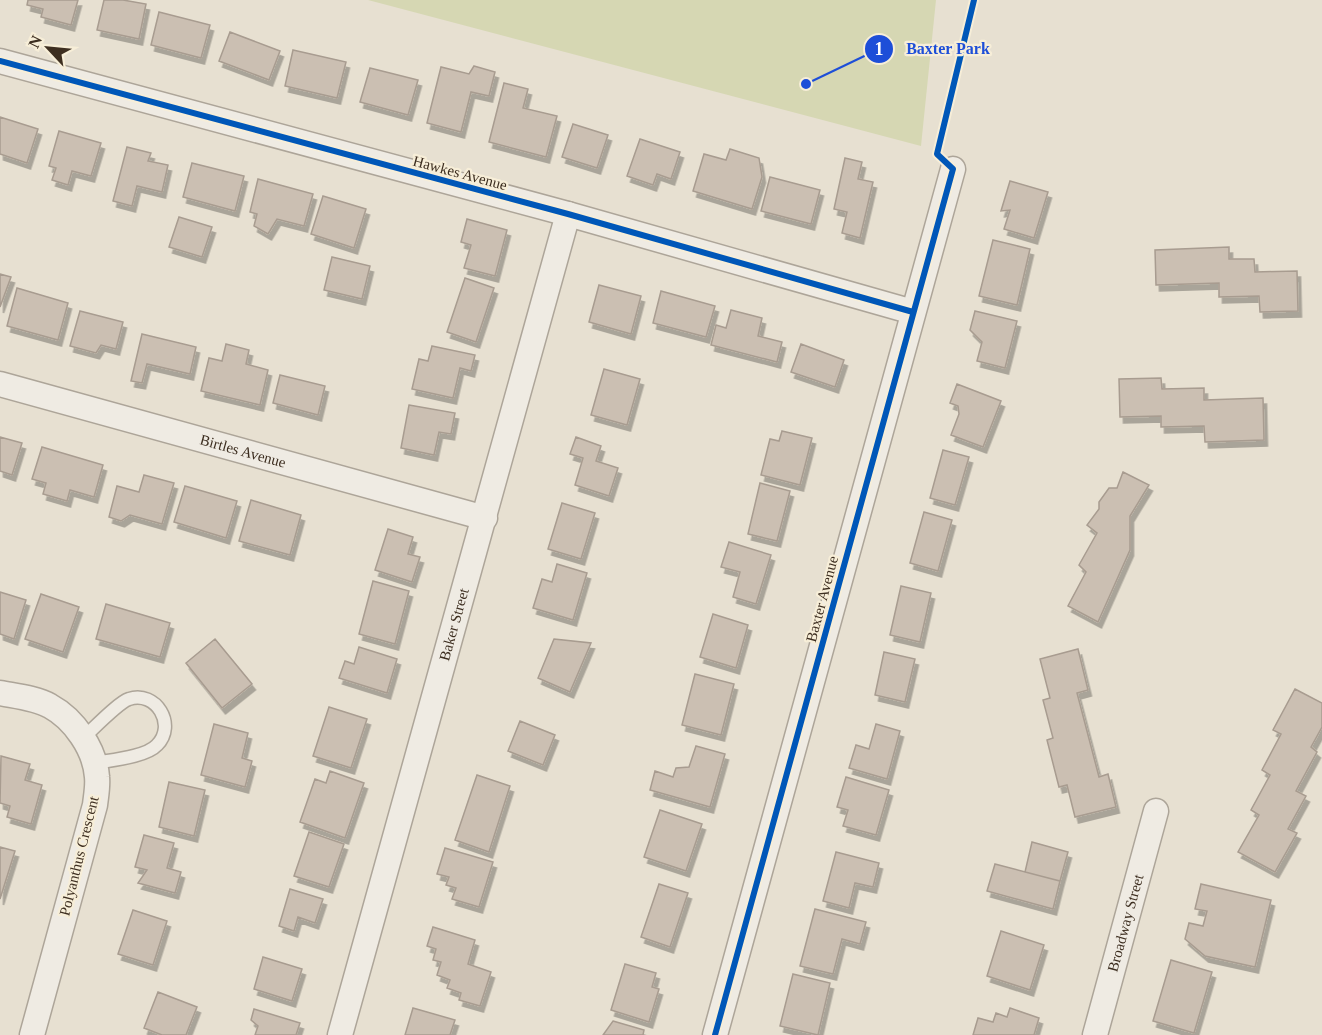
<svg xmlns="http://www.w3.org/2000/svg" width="1322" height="1035" font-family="Georgia,serif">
<defs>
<filter id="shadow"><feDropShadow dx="3.5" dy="6" stdDeviation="0" flood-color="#0004"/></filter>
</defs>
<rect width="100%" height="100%" fill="#e7e0d1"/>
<path fill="#d6d7b3" d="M368,0H936L921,146Z"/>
<path fill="#cbbfb2" stroke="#a89c90" stroke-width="1.5" filter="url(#shadow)" d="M28,0H78L71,25L41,17L43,9L27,5Z
M104,0H123L146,4L139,39L97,30Z
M159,12L210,25L201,58L151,45Z
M230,32L280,51L269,80L219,61Z
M293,50L346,62L337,98L285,86Z
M474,66L495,72L489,96L471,92L461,132L427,123L441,67L469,74Z
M370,68L418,80L408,115L360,102Z
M504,83L528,89L523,108L557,116L546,157L489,142Z
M0,117L38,129L27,163L0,154Z
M573,124L608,135L597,168L562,157Z
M59,131L101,143L91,176L72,171L68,185L52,180L56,168L49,166Z
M640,139L680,152L671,179L657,174L653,185L627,176Z
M127,147L151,153L148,161L168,165L162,192L137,186L132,206L113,201Z
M730,149L759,158L762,177L752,209L693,191L704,154L726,160Z
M845,158L862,162L858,179L873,182L860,238L842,233L847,212L834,209Z
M192,163L244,176L235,211L183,197Z
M770,177L820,190L811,224L761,211Z
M258,179L313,194L304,226L277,219L268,234L254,226L257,214L250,212Z
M1010,181L1048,192L1034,238L1004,229L1010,210L1001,211Z
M323,196L366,209L354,248L311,234Z
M179,217L212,227L202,257L169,247Z
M467,219L507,230L495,276L464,268L471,245L461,242Z
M993,240L1030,249L1017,305L979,296Z
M1229,247V259H1254L1255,272L1297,271L1298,311L1260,312L1259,296L1219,297V283L1156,285L1155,250Z
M332,257L370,266L362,299L324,290Z
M0,274L11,277L0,307Z
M465,278L494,288L476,342L447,332Z
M599,285L641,296L631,334L589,322Z
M17,288L68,303L58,340L7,326Z
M661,291L715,306L706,337L653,323Z
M731,310L762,318L758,336L782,342L777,362L711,345L716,325L726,328Z
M80,311L123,322L116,349L101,345L96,353L70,346Z
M975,311L1017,321L1005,368L977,361L982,342L970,330Z
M142,334L196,347L190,374L147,364L142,383L131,381Z
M226,344L249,350L246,364L268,370L260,405L201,391L209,358L222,361Z
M801,344L844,360L835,387L791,372Z
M432,346L475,355L471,371L460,368L453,398L412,389L419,359L428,361Z
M604,369L640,379L627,425L591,415Z
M280,375L325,386L318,415L273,403Z
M1161,378L1162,389L1204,388V400L1263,398L1264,440L1205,442L1204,426L1161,427V416L1120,417L1119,379Z
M957,384L1001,401L983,447L951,435L959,414L958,406L950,403Z
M409,405L455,413L451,434L439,432L434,455L401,448Z
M782,431L812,438L800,485L761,475L770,439L779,441Z
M0,437L22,443L12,475L0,471Z
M576,437L601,446L596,461L618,468L609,496L575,485L583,458L570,454Z
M42,447L103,465L94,497L70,490L67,501L43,494L46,483L32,479Z
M943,450L969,457L955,505L930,498Z
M1123,472L1149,485L1130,516V550L1098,622L1068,606L1086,572L1079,565L1097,533L1087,525L1099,509V502L1109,488H1117Z
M144,475L174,483L162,524L130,515L121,521L109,517L117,486L139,492Z
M760,483L790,491L777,541L748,534Z
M185,486L237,501L226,538L174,522Z
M251,500L301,515L290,555L239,541Z
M562,503L595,513L581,559L548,549Z
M924,512L952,520L938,571L910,563Z
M388,529L413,537L408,554L420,557L412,582L375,570Z
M729,542L771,555L756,604L733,597L740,572L721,567Z
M557,564L587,573L573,620L533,608L542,579L552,582Z
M373,581L409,591L395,644L359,634Z
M901,586L931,593L920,642L890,635Z
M0,592L26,600L14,639L0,634Z
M41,594L79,607L63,652L25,639Z
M106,604L170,623L160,657L96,639Z
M713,614L748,625L736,668L700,657Z
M215,639L252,684L222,708L186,663Z
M554,639L591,643L570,692L538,678Z
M359,647L397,659L387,693L339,678L345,661L354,664Z
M1078,649L1088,690L1077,693L1099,777L1108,774L1116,807L1075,817L1067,785L1059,787L1047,740L1053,738L1043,700L1050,698L1040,659Z
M884,652L915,659L905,702L875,695Z
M695,674L734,684L721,735L682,725Z
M1295,689L1322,703V727L1311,747L1317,752L1296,791L1306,796L1288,829L1297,833L1275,872L1238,852L1259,815L1251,810L1270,775L1262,770L1281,734L1273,730Z
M329,707L367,719L351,768L313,756Z
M520,721L555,735L543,765L508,751Z
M214,724L248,733L242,758L252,761L245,787L201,775Z
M876,724L900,731L887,779L849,768L856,745L869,749Z
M696,746L725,754L710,807L650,790L655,771L673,777L676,768L689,767Z
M1,756L30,764L25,780L42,785L31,824L7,817L10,806L0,803Z
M330,771L364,783L345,838L300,822L315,779L326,783Z
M477,775L510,786L489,852L455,840Z
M846,777L889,790L876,835L843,826L848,810L837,807Z
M169,782L205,790L194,836L159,827Z
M660,810L702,824L686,871L644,857Z
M309,832L344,844L329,887L294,876Z
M144,835L174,843L167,868L181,872L175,893L138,883L147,870L135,867Z
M1032,842L1068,852L1060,881L1025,872Z
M0,847L15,851L0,899Z
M445,848L493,862L479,907L452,899L456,888L446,885L449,877L437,874Z
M836,852L879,863L873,887L855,883L849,908L823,901Z
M995,864L1060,881L1053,909L987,891Z
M659,884L688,893L670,947L641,937Z
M1201,884L1271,900L1255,967L1205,956L1185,939L1189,923L1203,926L1207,911L1195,909Z
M290,889L323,899L315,923L298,917L294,931L279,926Z
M815,909L866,922L860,944L842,939L833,974L800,966Z
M133,910L167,921L153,965L118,954Z
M433,927L475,940L468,964L491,972L480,1006L459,1000L461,993L447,988L450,980L437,975L441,962L433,960L436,949L427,946Z
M1001,931L1044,945L1030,990L987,976Z
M263,957L302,969L292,1001L254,989Z
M1171,960L1212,972L1194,1033L1153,1021Z
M625,964L656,973L652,987L659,989L649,1022L611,1010Z
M793,974L830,983L818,1035L780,1026Z
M158,992L197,1007L186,1035H162L144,1028Z
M413,1008L455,1020L450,1035H405Z
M1010,1008L1039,1018L1034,1035H973L978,1018L993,1022L996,1013L1007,1017Z
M254,1009L300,1023L296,1035H255L258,1026L251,1020Z
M613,1021L644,1030L643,1035H603Z"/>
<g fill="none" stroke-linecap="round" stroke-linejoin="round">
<defs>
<path id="lane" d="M83,738C93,729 119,702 129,699C156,690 177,725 157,745C146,757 111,760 95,763"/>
<g id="street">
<path d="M0,61L568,214L913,312"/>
<path id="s1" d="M0,384L485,518"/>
<path d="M0,693C15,696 36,698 50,706C74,719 95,749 97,777C98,786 96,796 95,805L32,1035"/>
<path id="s2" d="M340,1035L568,214"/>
<path d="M715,1035L953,169"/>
<path id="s3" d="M1095,1035L1156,811"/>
</g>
</defs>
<use href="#lane" stroke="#ada599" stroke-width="15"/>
<use href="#street" stroke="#ada599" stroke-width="27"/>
<use href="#lane" stroke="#efebe3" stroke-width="12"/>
<use href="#street" stroke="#efebe3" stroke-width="24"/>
<defs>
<path id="cycleway" d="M0,61L568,214L913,312
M715,1035L953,169L937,154L974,0"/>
</defs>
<use href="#cycleway" stroke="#f7eed8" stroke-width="10"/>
<use href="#cycleway" stroke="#0057b8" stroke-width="6"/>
</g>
<g text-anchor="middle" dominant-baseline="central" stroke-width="4.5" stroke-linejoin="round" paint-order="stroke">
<g font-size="15" fill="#3d2e20" stroke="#f7eed8">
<text transform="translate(460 173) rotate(15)">Hawkes Avenue</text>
<text stroke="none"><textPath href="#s1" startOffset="252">Birtles Avenue</textPath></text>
<text transform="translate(822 599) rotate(-75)">Baxter Avenue</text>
<text stroke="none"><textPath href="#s2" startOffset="426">Baker Street</textPath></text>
<text transform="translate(79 856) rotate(-76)">Polyanthus Crescent</text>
<text stroke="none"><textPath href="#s3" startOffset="116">Broadway Street</textPath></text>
</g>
</g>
<path fill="none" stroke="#1d4ed8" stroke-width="2" d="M806 84L879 49"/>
<g fill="#1d4ed8" stroke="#f7eed8" stroke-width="2">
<circle cx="806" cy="84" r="6"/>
<circle cx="879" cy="49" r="15"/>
</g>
<g font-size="18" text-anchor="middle" font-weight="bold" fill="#fff">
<text x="879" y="55">1</text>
</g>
<g font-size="16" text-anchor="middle" font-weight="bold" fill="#1d4ed8" stroke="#f7eed8" stroke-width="4.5" stroke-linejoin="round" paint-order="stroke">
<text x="948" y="54">Baxter Park</text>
</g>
<g transform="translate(48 48) rotate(296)" stroke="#f7eed8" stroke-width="4.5" paint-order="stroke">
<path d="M0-4.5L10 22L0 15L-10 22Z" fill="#3d2e20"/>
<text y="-9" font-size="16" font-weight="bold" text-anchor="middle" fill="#3d2e20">N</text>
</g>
</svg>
